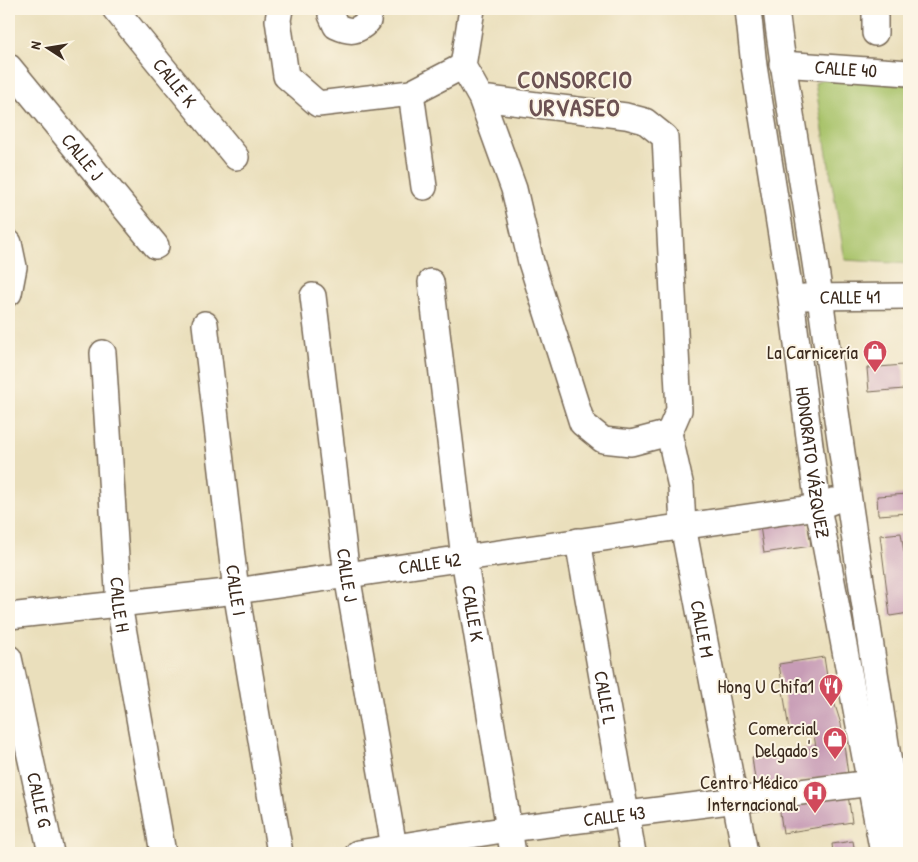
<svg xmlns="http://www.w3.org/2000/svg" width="918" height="862" font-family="'Patrick Hand',sans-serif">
<rect width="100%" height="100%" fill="#fcf5e5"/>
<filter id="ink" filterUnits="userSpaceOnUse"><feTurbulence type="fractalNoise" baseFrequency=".02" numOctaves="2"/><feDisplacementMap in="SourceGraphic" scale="10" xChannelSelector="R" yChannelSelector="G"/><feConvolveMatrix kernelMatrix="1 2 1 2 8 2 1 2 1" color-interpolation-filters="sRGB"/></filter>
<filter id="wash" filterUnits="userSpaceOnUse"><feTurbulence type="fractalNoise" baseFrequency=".0096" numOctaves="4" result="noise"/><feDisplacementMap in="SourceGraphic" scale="20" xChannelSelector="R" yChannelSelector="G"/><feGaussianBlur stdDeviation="1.12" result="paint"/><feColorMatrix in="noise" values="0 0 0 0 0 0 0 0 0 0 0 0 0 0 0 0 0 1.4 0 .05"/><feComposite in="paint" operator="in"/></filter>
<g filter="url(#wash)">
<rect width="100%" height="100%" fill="#eadfbc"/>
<path fill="#a7c269" stroke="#717644" d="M823,78L909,85V264L845,260L815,83Z"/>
<g id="blocks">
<path fill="#c79cb6" d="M903,365L904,389L869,392L867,368Z
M909,494V513L878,515L877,496Z
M807,519L811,546L764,553L760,526Z
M901,533L904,552H909V613L890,616L880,535Z
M824,657L828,683L841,724L848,774L756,787L752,757L816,748L813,728L789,730L779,664Z
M848,795L852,822L783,833L779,806Z
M853,841L855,853H833L832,844Z"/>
</g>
</g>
<g filter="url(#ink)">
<use href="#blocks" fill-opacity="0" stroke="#786955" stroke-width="1"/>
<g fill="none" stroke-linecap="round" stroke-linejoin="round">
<defs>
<g id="minor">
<path id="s1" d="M115,9L236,157"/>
<path d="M280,9L278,20L286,76L318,104L411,93L463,66"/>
<path d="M332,9L331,15L336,26C351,33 357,32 368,21L369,9"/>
<path d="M472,9L463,66L481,98L514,189L531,262L582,423L603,440L631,443L669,433L679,410L665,137L645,121L626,116L481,98"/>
<path id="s2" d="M748,9L754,66L791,298L818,507L883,853"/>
<path d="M776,9C787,105 807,201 820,297C845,483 874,668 903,853"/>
<path d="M875,9V33"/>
<path id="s3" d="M782,64L909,73"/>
<path id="s4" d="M9,67L156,246"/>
<path d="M411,93L424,187"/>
<path d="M9,243L14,267L9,293"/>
<path id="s5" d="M431,282L464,558L513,853"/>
<path id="s6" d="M313,296L347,575L395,853"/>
<path id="s7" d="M804,297L909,296"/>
<path id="s8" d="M205,324L236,591L280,853"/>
<path id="s9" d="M103,353L119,605L163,853"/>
<path id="s10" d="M669,433L681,487L683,526L745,853"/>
<path id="s11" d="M578,541L633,853"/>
<path id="s12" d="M9,616L236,591L818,507L833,501"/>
<path id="s13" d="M9,658L51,853"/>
<path id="s14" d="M358,853L509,829L871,783"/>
</g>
</defs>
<use href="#minor" stroke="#786955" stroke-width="28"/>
<use href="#minor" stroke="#fff" stroke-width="25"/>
</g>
</g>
<defs>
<symbol id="shop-pin" viewBox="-11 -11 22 30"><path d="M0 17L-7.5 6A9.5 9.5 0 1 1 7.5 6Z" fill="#d1495b" stroke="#fcf5e5"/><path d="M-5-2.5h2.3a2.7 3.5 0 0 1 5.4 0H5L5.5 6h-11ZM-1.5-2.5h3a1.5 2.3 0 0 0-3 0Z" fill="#fff"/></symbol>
<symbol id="restaurant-pin" viewBox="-11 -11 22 30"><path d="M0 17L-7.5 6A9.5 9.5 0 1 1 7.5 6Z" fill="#d1495b" stroke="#fcf5e5"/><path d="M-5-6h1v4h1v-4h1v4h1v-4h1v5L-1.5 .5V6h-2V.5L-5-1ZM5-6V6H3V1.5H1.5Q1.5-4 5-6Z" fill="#fff"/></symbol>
<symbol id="hospital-pin" viewBox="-11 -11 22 30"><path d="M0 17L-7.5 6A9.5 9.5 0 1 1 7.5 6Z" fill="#d1495b" stroke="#fcf5e5"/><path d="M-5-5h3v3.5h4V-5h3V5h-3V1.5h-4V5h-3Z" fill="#fff"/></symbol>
</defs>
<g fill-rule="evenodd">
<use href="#shop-pin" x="861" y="338" width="28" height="38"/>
<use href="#restaurant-pin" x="817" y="672" width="28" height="38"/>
<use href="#shop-pin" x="821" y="725" width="28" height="38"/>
<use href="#hospital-pin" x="801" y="779" width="28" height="38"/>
</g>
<g text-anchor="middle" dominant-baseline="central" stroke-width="4" stroke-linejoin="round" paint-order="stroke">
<g font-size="19" fill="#3b2a1e" stroke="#fcf5e5">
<text stroke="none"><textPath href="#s3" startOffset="64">CALLE 40</textPath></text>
<text stroke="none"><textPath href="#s1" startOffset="95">CALLE K</textPath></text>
<text stroke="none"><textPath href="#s4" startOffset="116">CALLE J</textPath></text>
<text stroke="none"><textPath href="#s7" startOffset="46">CALLE 41</textPath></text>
<text stroke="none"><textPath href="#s2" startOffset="458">HONORATO VÁZQUEZ</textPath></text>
<text stroke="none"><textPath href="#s12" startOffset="424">CALLE 42</textPath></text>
<text stroke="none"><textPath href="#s6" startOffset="281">CALLE J</textPath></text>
<text stroke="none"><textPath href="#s8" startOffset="268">CALLE I</textPath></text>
<text stroke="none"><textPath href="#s9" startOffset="252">CALLE H</textPath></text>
<text stroke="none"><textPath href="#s5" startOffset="334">CALLE K</textPath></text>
<text stroke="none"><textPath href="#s10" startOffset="199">CALLE M</textPath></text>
<text stroke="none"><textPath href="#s11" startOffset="159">CALLE L</textPath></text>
<text stroke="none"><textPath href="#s13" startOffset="145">CALLE G</textPath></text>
<text stroke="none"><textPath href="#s14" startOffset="259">CALLE 43</textPath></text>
</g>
<g font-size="19" fill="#3b2a1e" stroke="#fcf5e5" text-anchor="end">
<text x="858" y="352">La Carnicería</text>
<text x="814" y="686">Hong U Chifa1</text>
<text x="818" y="728">Comercial<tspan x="818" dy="22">Delgado's</tspan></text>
<text x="798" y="782">Centro Médico<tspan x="798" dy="22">Internacional</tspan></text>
</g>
<g font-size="24" font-weight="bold" letter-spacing="1" fill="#6c5253" stroke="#fcf5e5">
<text x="575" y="79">CONSORCIO<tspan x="575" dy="28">URVASEO</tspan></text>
</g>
</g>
<rect width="918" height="862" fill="none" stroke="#fcf5e5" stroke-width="30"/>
<g transform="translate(48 48) rotate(282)" stroke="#fcf5e5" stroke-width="4" paint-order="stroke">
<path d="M0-4L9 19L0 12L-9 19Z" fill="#3b2a1e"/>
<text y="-8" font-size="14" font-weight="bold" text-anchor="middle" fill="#3b2a1e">N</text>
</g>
</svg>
